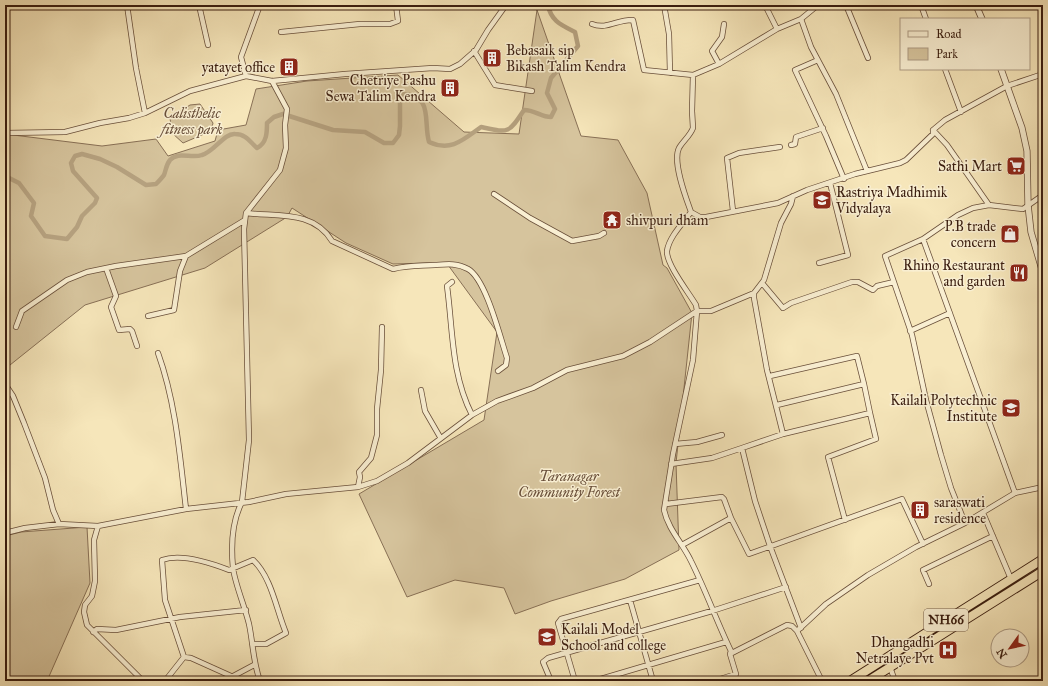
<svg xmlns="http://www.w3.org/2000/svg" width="1048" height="686" font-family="'IM FELL Great Primer',serif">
<rect width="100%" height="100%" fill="#f6e6ba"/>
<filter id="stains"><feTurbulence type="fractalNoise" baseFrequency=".005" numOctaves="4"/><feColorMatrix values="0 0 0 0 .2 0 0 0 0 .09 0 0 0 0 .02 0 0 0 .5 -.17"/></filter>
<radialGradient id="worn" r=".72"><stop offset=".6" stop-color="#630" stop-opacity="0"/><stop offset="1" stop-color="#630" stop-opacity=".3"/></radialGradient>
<path fill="#d6c49d" stroke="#887056" d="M537,10L581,136L618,140L647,193L663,265L667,268L692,313L676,463L679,550L625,579L551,601L515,614L504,588L455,580L407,597L359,494L484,420L497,332L448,265L427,263L393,264L346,243L292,208L287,217L205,268L85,305L5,369V134L102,146L156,139L168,156L215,141L218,130L246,125L256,89L307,81L398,75L464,132L519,134Z
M200,104L213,123L211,131L183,143L172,133L170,118L190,105Z
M87,527L90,583L47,681H5V536L21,532Z"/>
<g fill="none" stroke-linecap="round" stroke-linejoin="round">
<path stroke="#b6a280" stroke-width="4.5" d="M5,176L19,183L34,203L31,216L45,236L67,239L77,227L82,216L95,203L97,198L73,171L71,163L75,156L82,154L100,159L117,167L146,185L156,184C159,181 162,178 164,175C166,170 166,165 170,160C178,151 192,159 202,155C214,152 224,133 235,134C246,134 250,142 257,148C267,143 267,132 267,123L274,117L283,114L333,130L365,132L384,143H393L399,135L400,126V98L402,94C434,95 423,121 429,142C451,152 463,140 481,127C509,133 508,134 524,110C535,110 541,117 551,117L555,109L547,93L551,78L578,46L575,32C561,25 551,21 548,5"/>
<defs>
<path id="minor" d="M127,5L136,68L145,113
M199,5L208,45
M260,5L241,57L246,76L272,81L345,74L433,68L450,69L460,64L476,50L488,30L506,5
M664,5L669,34L670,73
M765,5L777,29
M846,5L868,58
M921,5L926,19
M801,19L811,47L836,94L867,171
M592,24C607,30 618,19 633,20L644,70L693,75
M281,32L360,24H390L398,21L396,5
M474,51L495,85L532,91
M818,60L795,70L826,136L844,179
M719,64L712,51L722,37L724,24
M945,69L961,112
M933,130L947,145L989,205
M5,133L65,132L100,123L129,118L145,113L190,91L246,76
M791,145L795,144L796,137L823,128
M494,194L530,218L572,241L599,236L604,233
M793,196L791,204L781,223L764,280L754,293V298L767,370L783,434L742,448L755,501L770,546L801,628
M733,211L727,158L739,153L780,147
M691,212L700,217H706L778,203L807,190L855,174L900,163L906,160L933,134V130L945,120L1007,86L1043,74
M246,213C277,217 313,210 332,241L393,269C408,265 420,266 435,265C448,264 457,263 468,269C486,279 500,337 507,358L506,365L498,371
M923,239L1015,493
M1036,249L1043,246
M819,263L848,255L830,183
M106,268L116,296L111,307L119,330L130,329L132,331L137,346
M452,282L447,286C453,330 451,374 472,415
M762,283L783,308L791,303L852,282H858L873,290L877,286L894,282
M148,316L174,310L180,271L186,256
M16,327L22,311L67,280L87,272L116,266L186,256L245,220
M910,331L950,313
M158,353C176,403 180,457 186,509
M770,376L857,356L864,384
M5,384L13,396L24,423L45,478L53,510L59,524
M421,390L425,411L440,437
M777,405L864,384L870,413L783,434
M675,444L697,442L722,435
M671,464L712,458L742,448
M358,487L360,477L359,472L371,458L377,435V409L381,370L382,327
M666,504L722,497L724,499L731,518
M983,513L1011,579
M845,520L828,457L876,439L870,413
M965,523L951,488L941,455L926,400L912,335L885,256L923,239L958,215L973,208L989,205L1023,209L1043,195
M98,526L94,540L95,581L92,596L85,605L84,612L87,625L143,681
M5,533L25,528L59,524L98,526L186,509L249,502L286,494L358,487L377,481L408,463L472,415L497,401L533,388L567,370L623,356L650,342L697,311H711L754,293
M682,545L731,518L749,554L902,499L923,544
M929,584L923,570L993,536
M630,600L653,681
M797,631L792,626L787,625L730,654L731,651C717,622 706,591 691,561C683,544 668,529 664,510L673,454L693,360L697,311L696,305C689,293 666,264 667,251C669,237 683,223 691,212C686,198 672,162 679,148C683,141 690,136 693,128L692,111L693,75L719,64L777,29L801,19L818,5
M93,632L97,629L116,630L180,617L246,610
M890,667L895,681
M231,676L191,658L184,657L165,600L162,560C181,553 211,563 229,570L253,560C272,578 276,609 286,633L266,644H253
M17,681L24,679L28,681
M165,681L184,657
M224,681L254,665
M260,681C253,662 253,643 249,624C245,607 235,584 233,568C231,547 232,521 242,502L249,440L244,229L246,213L280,170L286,148L285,125L287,109L272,81
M551,681L543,662L548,658L712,611L786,587
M575,681L558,623L561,619L700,580
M594,681L726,642
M714,681L736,674L730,654
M822,681L797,631L826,604L868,575L916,547L965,523L1015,493L1043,487"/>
<path id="tertiary" d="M976,5L982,19
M1001,69L1022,128L1027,151L1028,205L1031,232L1043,273"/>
<path id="trunk" d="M850,681L1043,559
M868,681L1043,571"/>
</defs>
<use href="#minor" stroke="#694f3a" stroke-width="6"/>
<use href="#tertiary" stroke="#694f3a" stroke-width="7"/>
<use href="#trunk" stroke="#3a1d0f" stroke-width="10"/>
<use href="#minor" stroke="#f9efd2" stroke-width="4.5"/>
<use href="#tertiary" stroke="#f9efd2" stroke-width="5.5"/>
<use href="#trunk" stroke="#f6e6ba" stroke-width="8"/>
</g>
<defs>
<symbol id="building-square" viewBox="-11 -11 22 22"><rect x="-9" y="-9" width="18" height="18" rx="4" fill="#8f2418" stroke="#f9efd2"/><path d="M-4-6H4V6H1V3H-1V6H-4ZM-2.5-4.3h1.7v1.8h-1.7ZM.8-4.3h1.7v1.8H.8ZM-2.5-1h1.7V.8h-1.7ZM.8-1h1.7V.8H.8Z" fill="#fff"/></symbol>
<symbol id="supermarket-square" viewBox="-11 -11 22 22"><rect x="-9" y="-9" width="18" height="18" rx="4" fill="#8f2418" stroke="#f9efd2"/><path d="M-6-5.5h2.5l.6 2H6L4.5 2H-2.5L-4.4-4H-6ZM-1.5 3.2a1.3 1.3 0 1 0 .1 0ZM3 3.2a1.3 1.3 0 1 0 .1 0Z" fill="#fff"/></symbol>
<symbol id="school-square" viewBox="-11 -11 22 22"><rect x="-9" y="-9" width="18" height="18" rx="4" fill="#8f2418" stroke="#f9efd2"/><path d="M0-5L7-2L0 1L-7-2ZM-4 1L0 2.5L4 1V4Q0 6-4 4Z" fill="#fff"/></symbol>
<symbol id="temple-square" viewBox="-11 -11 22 22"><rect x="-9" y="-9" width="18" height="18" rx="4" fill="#8f2418" stroke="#f9efd2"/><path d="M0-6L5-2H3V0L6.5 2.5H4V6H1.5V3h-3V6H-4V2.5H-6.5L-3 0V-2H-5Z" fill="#fff"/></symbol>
<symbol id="shop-square" viewBox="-11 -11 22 22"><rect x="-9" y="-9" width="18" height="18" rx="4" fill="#8f2418" stroke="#f9efd2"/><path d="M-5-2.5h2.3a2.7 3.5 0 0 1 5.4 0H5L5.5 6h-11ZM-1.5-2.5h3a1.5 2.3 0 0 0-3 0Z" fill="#fff"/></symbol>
<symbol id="restaurant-square" viewBox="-11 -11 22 22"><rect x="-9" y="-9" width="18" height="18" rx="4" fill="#8f2418" stroke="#f9efd2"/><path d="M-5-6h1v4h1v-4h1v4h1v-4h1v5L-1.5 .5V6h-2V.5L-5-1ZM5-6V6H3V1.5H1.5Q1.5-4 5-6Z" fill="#fff"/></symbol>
<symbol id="hospital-square" viewBox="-11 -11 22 22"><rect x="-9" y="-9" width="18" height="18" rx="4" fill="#8f2418" stroke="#f9efd2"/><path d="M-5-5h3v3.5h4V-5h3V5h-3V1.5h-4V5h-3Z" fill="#fff"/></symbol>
</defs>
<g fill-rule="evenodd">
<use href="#building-square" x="481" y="47" width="22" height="22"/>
<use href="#building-square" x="278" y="56" width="22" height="22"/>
<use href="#building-square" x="439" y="77" width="22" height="22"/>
<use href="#supermarket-square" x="1005" y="155" width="22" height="22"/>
<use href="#school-square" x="811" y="189" width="22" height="22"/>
<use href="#temple-square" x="601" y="209" width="22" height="22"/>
<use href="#shop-square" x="999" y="223" width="22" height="22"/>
<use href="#restaurant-square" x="1008" y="262" width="22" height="22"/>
<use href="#school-square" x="1000" y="397" width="22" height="22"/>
<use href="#building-square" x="909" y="499" width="22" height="22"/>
<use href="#school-square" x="536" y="626" width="22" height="22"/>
<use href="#hospital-square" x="937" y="639" width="22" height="22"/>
</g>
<g text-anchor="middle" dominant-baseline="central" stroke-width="3" stroke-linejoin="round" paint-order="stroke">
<rect fill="#f9efd2" stroke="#735c4a" stroke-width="1" x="924" y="609" width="44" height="22" rx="3"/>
<g font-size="13" font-weight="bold" fill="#3a1d0f">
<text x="946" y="620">NH66</text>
</g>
<g font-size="14" fill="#3a1d0f" stroke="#f9efd2" text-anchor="end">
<text x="506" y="50" text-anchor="start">Bebasaik sip<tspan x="506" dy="16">Bikash Talim Kendra</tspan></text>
<text x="275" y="67">yatayet office</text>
<text x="436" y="80">Chetriye Pashu<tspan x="436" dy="16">Sewa Talim Kendra</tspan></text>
<text x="1002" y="166">Sathi Mart</text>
<text x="836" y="192" text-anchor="start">Rastriya Madhimik<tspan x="836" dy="16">Vidyalaya</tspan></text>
<text x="626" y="220" text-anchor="start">shivpuri dham</text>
<text x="996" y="226">P.B trade<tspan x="996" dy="16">concern</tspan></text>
<text x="1005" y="265">Rhino Restaurant<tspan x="1005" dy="16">and garden</tspan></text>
<text x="997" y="400">Kailali Polytechnic<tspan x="997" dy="16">Institute</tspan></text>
<text x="934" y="502" text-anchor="start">saraswati<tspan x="934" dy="16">residence</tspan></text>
<text x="561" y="629" text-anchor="start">Kailali Model<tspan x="561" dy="16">School and college</tspan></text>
<text x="934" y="642">Dhangadhi<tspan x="934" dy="16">Netralaye Pvt</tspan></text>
</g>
<g font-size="14" font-style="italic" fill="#694f3a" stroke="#f9efd2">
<text x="192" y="113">Calisthelic<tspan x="192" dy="16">fitness park</tspan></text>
<text x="569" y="476">Taranagar<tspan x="569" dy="16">Community Forest</tspan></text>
</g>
</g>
<rect width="1048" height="686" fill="none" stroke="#f6e6ba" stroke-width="20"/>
<rect x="6" y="6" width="1036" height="674" fill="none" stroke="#3a1d0f" stroke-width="2"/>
<rect x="10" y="10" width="1028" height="666" fill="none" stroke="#3a1d0f"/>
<rect x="900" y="18" width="130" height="52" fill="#f9efd2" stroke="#ad9b84"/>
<rect x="908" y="31" width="20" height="6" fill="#f9efd2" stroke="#ad9b84"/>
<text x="936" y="38" font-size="12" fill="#3a1d0f">Road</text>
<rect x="908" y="48" width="20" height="12" fill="#d6c49d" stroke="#ad9b84"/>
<text x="936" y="58" font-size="12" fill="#3a1d0f">Park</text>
<g transform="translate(1010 648) rotate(237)"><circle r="19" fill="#f9efd2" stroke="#ad9b84"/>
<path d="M0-3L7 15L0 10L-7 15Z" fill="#8f2418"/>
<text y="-6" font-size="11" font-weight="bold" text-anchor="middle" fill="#3a1d0f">N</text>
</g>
<rect width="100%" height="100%" filter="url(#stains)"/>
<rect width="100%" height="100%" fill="url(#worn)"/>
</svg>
